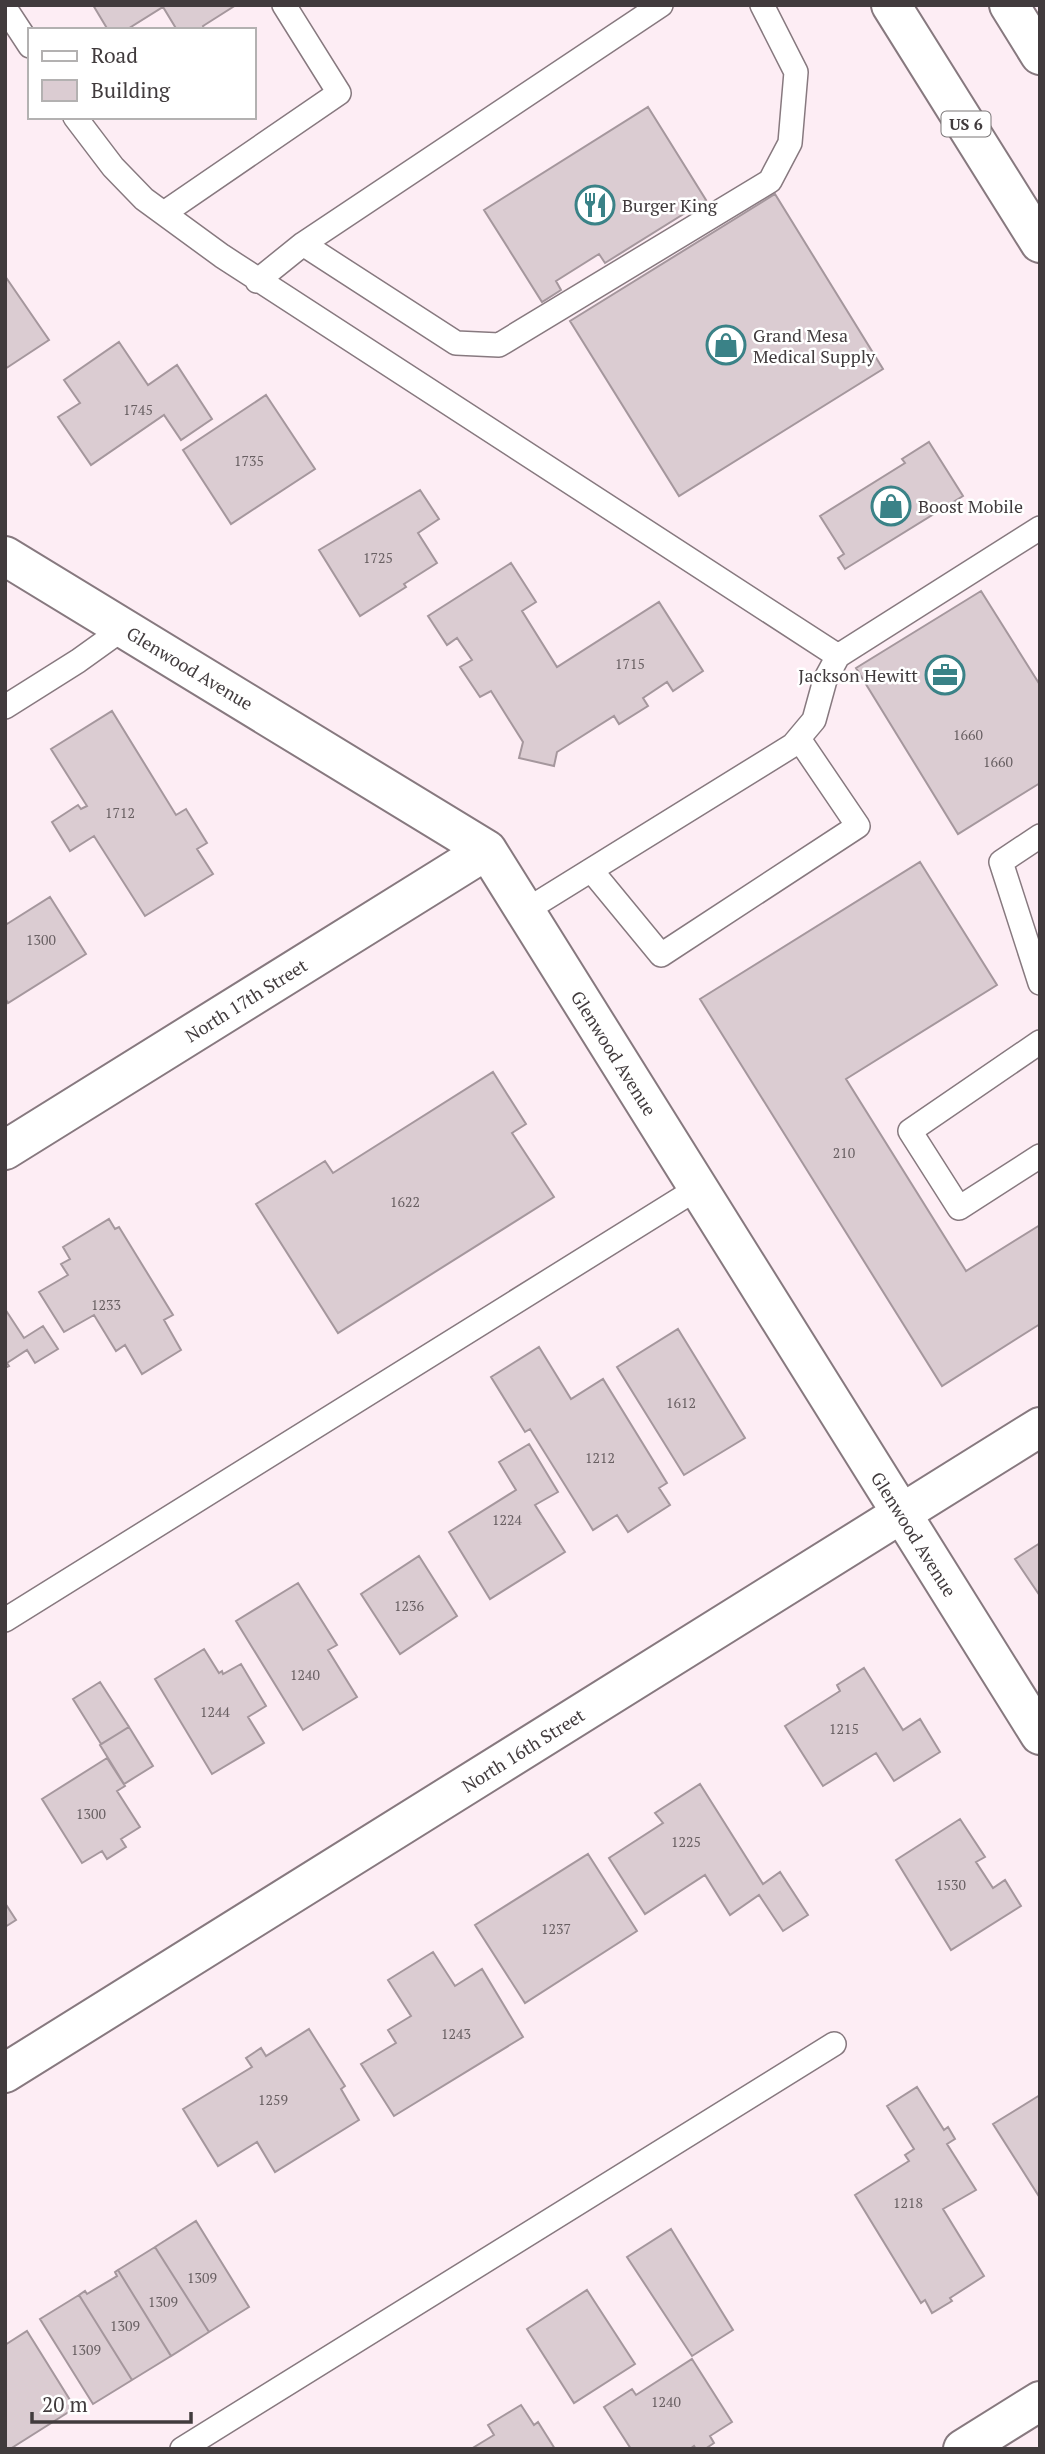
<svg xmlns="http://www.w3.org/2000/svg" width="1045" height="2454" font-family="'PT Serif',serif">
<rect width="100%" height="100%" fill="#fdedf4"/>
<path fill="#dbccd2" stroke="#a5979d" stroke-width="2" d="M93,5H236L203,26L205,30H177L163,7L126,30H108Z
M648,107L706,200L605,263L599,254L556,281L561,290L542,302L484,210Z
M775,194L883,369L679,496L570,321Z
M5,276L49,340L5,369Z
M119,342L148,385L177,365L212,419L181,440L164,415L91,465L58,417L80,403L64,380Z
M266,395L315,469L231,524L183,450Z
M929,442L963,496L845,569L838,558L844,554L820,516L905,463L902,459Z
M420,490L439,519L418,533L437,563L404,584L406,587L360,616L319,550Z
M511,563L536,602L522,611L557,667L659,602L703,671L673,691L667,682L643,698L648,706L619,724L614,716L557,752L554,766L519,758L523,742L491,691L480,697L460,667L472,660L457,638L447,645L428,616Z
M981,591L1040,685V783L958,834L856,668Z
M112,711L176,815L186,809L207,843L197,849L213,874L145,916L94,836L70,851L52,822L78,805L81,809L87,806L51,749Z
M920,862L997,985L846,1079L966,1271L1040,1225V1324L942,1386L700,999Z
M50,897L86,954L8,1003L5,998V921L7,924Z
M493,1072L526,1124L512,1133L554,1197L338,1333L256,1204L325,1161L333,1173Z
M109,1219L115,1229L119,1227L173,1315L164,1320L181,1350L142,1374L125,1345L116,1351L94,1315L64,1332L39,1292L68,1275L61,1264L70,1259L63,1247Z
M5,1309L24,1338L43,1326L58,1349L35,1363L27,1350L7,1363L9,1366L5,1368Z
M678,1329L745,1438L684,1475L617,1367Z
M539,1347L571,1399L603,1379L667,1483L659,1488L670,1505L628,1532L617,1515L593,1530L530,1429L525,1432L491,1377Z
M529,1444L558,1492L535,1505L565,1552L490,1599L449,1532L516,1490L499,1462Z
M1040,1543V1596L1015,1559Z
M419,1556L457,1616L400,1654L361,1594Z
M298,1583L337,1645L328,1650L357,1697L303,1730L236,1621Z
M204,1649L219,1673L222,1671L223,1674L241,1664L266,1706L248,1717L264,1743L212,1774L155,1679Z
M864,1668L903,1730L920,1719L940,1752L894,1781L876,1753L823,1786L785,1726L840,1691L837,1685Z
M100,1682L129,1727L101,1744L73,1699Z
M129,1727L153,1766L124,1784L100,1745Z
M107,1758L125,1786L117,1791L140,1827L121,1839L126,1847L107,1859L102,1851L82,1863L42,1799Z
M700,1784L763,1884L780,1872L808,1915L783,1931L759,1895L730,1915L705,1875L645,1914L609,1858L663,1823L655,1813Z
M960,1819L985,1857L976,1862L993,1888L1005,1880L1021,1906L951,1950L896,1860Z
M588,1854L637,1931L525,2003L475,1925Z
M5,1903L16,1920L5,1927Z
M433,1952L455,1986L482,1969L523,2037L394,2116L361,2064L396,2043L388,2030L411,2016L388,1980Z
M309,2029L345,2086L341,2089L359,2120L275,2172L257,2142L218,2166L183,2109L252,2067L246,2058L261,2048L266,2056Z
M917,2087L944,2130L948,2127L955,2139L947,2144L976,2190L943,2209L984,2276L950,2298L952,2301L932,2313L925,2300L921,2303L855,2195L909,2161L905,2155L914,2149L887,2106Z
M1040,2095V2198L993,2124Z
M196,2221L249,2307L209,2332L155,2247Z
M671,2229L733,2330L692,2356L627,2257Z
M155,2247L209,2332L171,2356L118,2270Z
M118,2270L171,2356L132,2380L79,2295L85,2291L87,2294L117,2276L115,2272Z
M587,2290L635,2364L574,2403L527,2329Z
M79,2295L132,2380L93,2404L40,2319Z
M27,2331L75,2408L10,2449H5V2345Z
M692,2359L732,2422L710,2436L714,2443L705,2449H696L694,2446L690,2449H631L604,2407L632,2389L636,2395Z
M521,2405L534,2425L538,2422L555,2449H471L494,2435L488,2425Z"/>
<g fill="none" stroke-linecap="round" stroke-linejoin="round">
<defs>
<path id="service" d="M5,8L30,46
M75,117L113,167L144,199L222,256L838,656
M164,213L339,93L284,5
M303,244L456,343L499,345L770,181L790,143L796,72L762,5
M257,281L303,244L661,5
M5,707L78,661L124,628
M1040,836L1001,862L1040,983
M591,870L661,955L858,826L799,739
M525,911L793,745L814,720L825,680L838,656L1040,528
M1040,1042L910,1131L959,1208L1040,1156
M5,1620L698,1188
M182,2449L834,2044"/>
<path id="minor" d="M5,556L487,850L1040,1735
M5,1150L487,850
M5,2073L1040,1427"/>
<path id="tertiary" d="M963,2449L1040,2401"/>
<path id="primary" d="M891,5L1040,243
M1009,5L1040,55"/>
</defs>
<use href="#service" stroke="#87797f" stroke-width="26"/>
<use href="#minor" stroke="#87797f" stroke-width="42"/>
<use href="#tertiary" stroke="#87797f" stroke-width="42"/>
<use href="#primary" stroke="#87797f" stroke-width="42"/>
<use href="#service" stroke="#fff" stroke-width="23"/>
<use href="#minor" stroke="#fff" stroke-width="38"/>
<use href="#tertiary" stroke="#fff" stroke-width="38"/>
<use href="#primary" stroke="#fff" stroke-width="38"/>
</g>
<defs>
<symbol id="restaurant-ring" viewBox="-11 -11 22 22"><circle r="9.5" fill="#fff" stroke="#3a8287" stroke-width="1.5"/><path d="M-5-6h1v4h1v-4h1v4h1v-4h1v5L-1.5 .5V6h-2V.5L-5-1ZM5-6V6H3V1.5H1.5Q1.5-4 5-6Z" fill="#3a8287"/></symbol>
<symbol id="shop-ring" viewBox="-11 -11 22 22"><circle r="9.5" fill="#fff" stroke="#3a8287" stroke-width="1.5"/><path d="M-5-2.5h2.3a2.7 3.5 0 0 1 5.4 0H5L5.5 6h-11ZM-1.5-2.5h3a1.5 2.3 0 0 0-3 0Z" fill="#3a8287"/></symbol>
<symbol id="office-ring" viewBox="-11 -11 22 22"><circle r="9.5" fill="#fff" stroke="#3a8287" stroke-width="1.5"/><path d="M-6-3h4V-5.5h4V-3h4V5H-6ZM-1-4.5V-3h2v-1.5ZM-6 0V1H6V0Z" fill="#3a8287"/></symbol>
</defs>
<g fill-rule="evenodd">
<use href="#restaurant-ring" x="573" y="183" width="44" height="44"/>
<use href="#shop-ring" x="704" y="323" width="44" height="44"/>
<use href="#shop-ring" x="869" y="484" width="44" height="44"/>
<use href="#office-ring" x="923" y="653" width="44" height="44"/>
</g>
<g text-anchor="middle" dominant-baseline="central" stroke-width="5" stroke-linejoin="round" paint-order="stroke">
<g font-size="14" fill="#685f62">
<text x="138" y="409">1745</text>
<text x="249" y="460">1735</text>
<text x="378" y="557">1725</text>
<text x="630" y="663">1715</text>
<text x="968" y="734">1660</text>
<text x="998" y="761">1660</text>
<text x="120" y="812">1712</text>
<text x="41" y="939">1300</text>
<text x="844" y="1152">210</text>
<text x="405" y="1201">1622</text>
<text x="106" y="1304">1233</text>
<text x="681" y="1402">1612</text>
<text x="600" y="1457">1212</text>
<text x="507" y="1519">1224</text>
<text x="409" y="1605">1236</text>
<text x="305" y="1674">1240</text>
<text x="215" y="1711">1244</text>
<text x="844" y="1728">1215</text>
<text x="91" y="1813">1300</text>
<text x="686" y="1841">1225</text>
<text x="951" y="1884">1530</text>
<text x="556" y="1928">1237</text>
<text x="456" y="2033">1243</text>
<text x="273" y="2099">1259</text>
<text x="908" y="2202">1218</text>
<text x="202" y="2277">1309</text>
<text x="163" y="2301">1309</text>
<text x="125" y="2325">1309</text>
<text x="86" y="2349">1309</text>
<text x="666" y="2401">1240</text>
</g>
<rect fill="#fff" stroke="#7a7677" stroke-width="2" x="941.5" y="111.5" width="49" height="25" rx="5"/>
<g font-size="16" font-weight="bold" fill="#413b3d">
<text x="966" y="124">US 6</text>
</g>
<g font-size="18" fill="#413b3d" stroke="#fff" text-anchor="start">
<text x="622" y="205">Burger King</text>
<text x="753" y="335">Grand Mesa<tspan x="753" dy="21">Medical Supply</tspan></text>
<text x="918" y="506">Boost Mobile</text>
<text x="918" y="675" text-anchor="end">Jackson Hewitt</text>
</g>
<g font-size="18" fill="#413b3d" stroke="#fff">
<text transform="translate(190 668) rotate(31)">Glenwood Avenue</text>
<text transform="translate(246 1000) rotate(-32)">North 17th Street</text>
<text transform="translate(614 1053) rotate(58)">Glenwood Avenue</text>
<text transform="translate(914 1534) rotate(58)">Glenwood Avenue</text>
<text transform="translate(523 1750) rotate(-32)">North 16th Street</text>
</g>
</g>
<rect width="1045" height="2454" fill="none" stroke="#413b3d" stroke-width="14"/>
<rect x="28" y="28" width="228" height="91" fill="#ffffff" stroke="#b3b1b1" stroke-width="2"/>
<rect x="42" y="51" width="35" height="10" fill="#ffffff" stroke="#b3b1b1" stroke-width="2"/>
<text x="91" y="63" font-size="21" fill="#413b3d">Road</text>
<rect x="42" y="80" width="35" height="21" fill="#dbccd2" stroke="#b3b1b1" stroke-width="2"/>
<text x="91" y="98" font-size="21" fill="#413b3d">Building</text>
<path d="M32 2412v10h159v-10" fill="none" stroke="#413b3d" stroke-width="3.5"/>
<text x="42" y="2412" font-size="21" fill="#413b3d" stroke="#ffffff" stroke-width="5" paint-order="stroke">20 m</text>
</svg>
